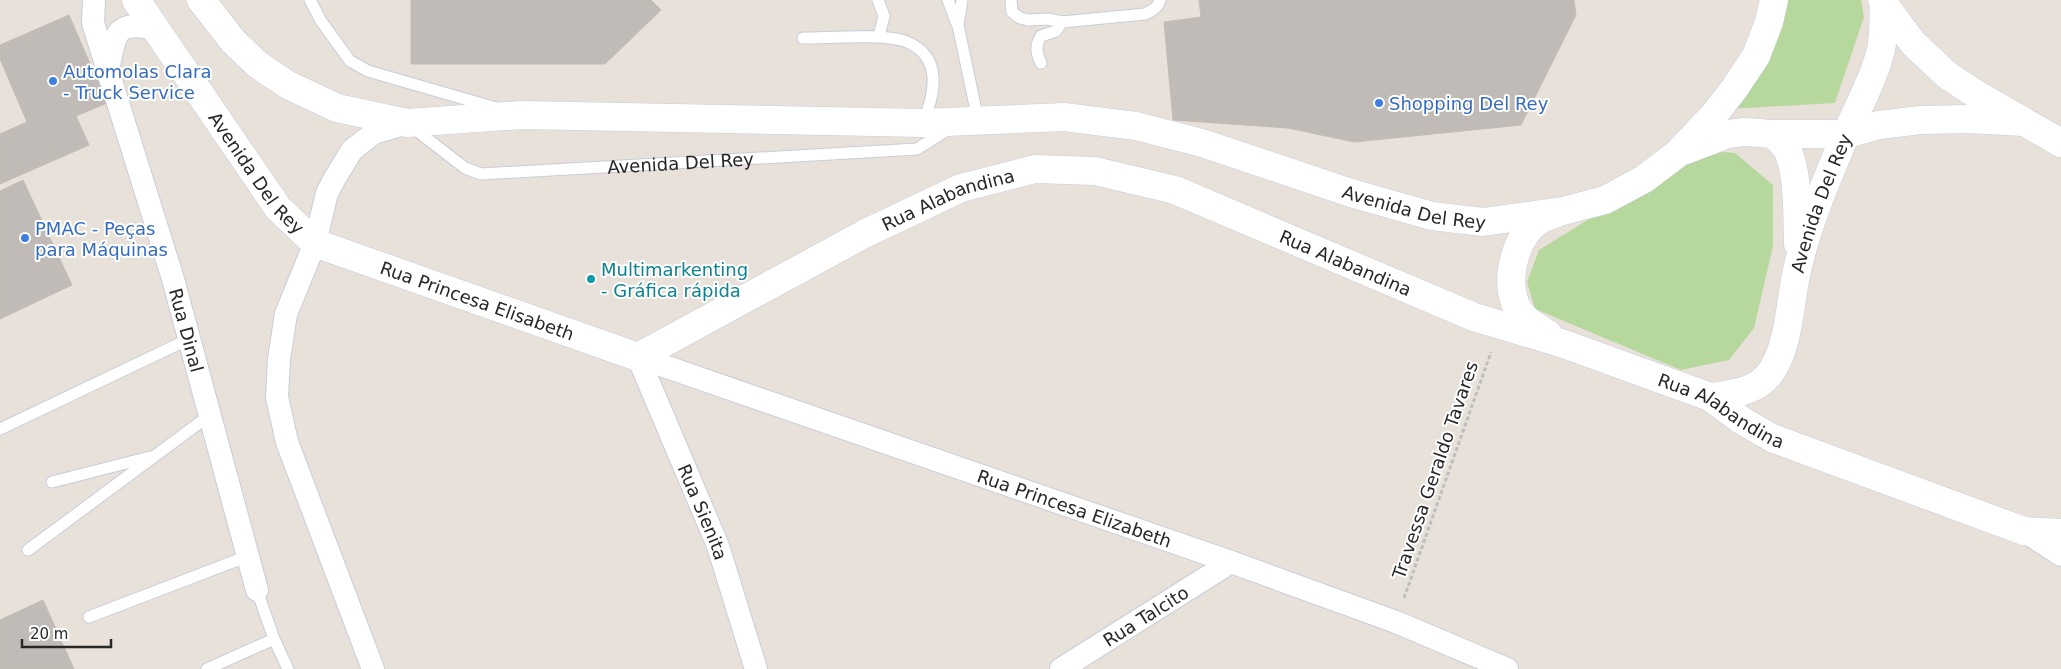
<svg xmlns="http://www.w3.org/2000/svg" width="2061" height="669" font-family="'DejaVu Sans',sans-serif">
<rect width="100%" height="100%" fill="#e8e1da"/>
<path fill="#b7d89d" d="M1780,0H1861L1864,17L1835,103L1729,109Z
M1700,150L1735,153L1773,185V246L1754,328L1729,360L1681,370L1535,309L1527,282L1539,250Z"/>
<path fill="#c0bbb7" stroke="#c3bcb4" d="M411,0H651L661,10L605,64H411Z
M1199,0H1574L1576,15L1521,125L1354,142L1288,128L1173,120L1164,22L1201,17Z
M69,15L107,103L76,116L89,145L0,184V134L27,122L0,59V45Z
M23,180L72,285L0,319V191Z
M43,600L74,669H0V620Z"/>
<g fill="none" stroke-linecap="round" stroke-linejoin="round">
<defs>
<g id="service">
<path d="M310,0L321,21L350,61L368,71L496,108"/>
<path d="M878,0L884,16L879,36"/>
<path d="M948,0L957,24"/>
<path d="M962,0L958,25L978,120"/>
<path d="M1011,0L1012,12L1020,18L1028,20L1048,19L1062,22L1145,14C1152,10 1158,8 1160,0"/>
<path d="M803,38C829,38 886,33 907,42C943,57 935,94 923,122"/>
<path d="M1041,63C1036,53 1035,46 1041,36L1056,31L1062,22"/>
<path id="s1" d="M412,127L465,168L481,174L917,149L950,128"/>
<path d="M0,429L189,339"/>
<path d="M52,482L150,457"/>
<path d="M28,550L210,415"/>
<path d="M257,590L274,639L288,669"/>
<path d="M89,617L248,556"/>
<path d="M207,669L274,639"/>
</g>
<g id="minor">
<path id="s2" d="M94,0L93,23L173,279L257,590"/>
<path d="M108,70C116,33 114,20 156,29"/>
<path id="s3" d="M638,357L1231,562L1396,622L1507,669"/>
<path id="s4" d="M638,357L718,546L756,669"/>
<path d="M2024,531L2061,555"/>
<path d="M373,669L287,442L277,397L279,359L286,314L315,243L327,193L335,178L352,150L374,133L407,123"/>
<path id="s5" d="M1061,669L1231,562"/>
</g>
<g id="tertiary">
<path id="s6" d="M136,0L278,208L315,243L638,357L864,234L961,188L1035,169L1095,171L1175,190L1474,317L1564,344L1710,397L1741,420L1772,438L2024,531L2061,533"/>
<path id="s7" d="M201,0L233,41L257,64L288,85L337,108L407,123L522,115L923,123L1064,117L1136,126L1202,143L1351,193L1432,216L1483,222L1563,211L1605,200L1644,179L1677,154L1713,116L1734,89L1756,56L1769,22L1774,0"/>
<path d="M1884,4L1913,43L1947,75L1974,93L2061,143"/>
<path d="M1773,134H1847L1879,125L1921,120L1967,119L2024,122"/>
<path d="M1686,150L1728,134L1745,132L1773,134C1778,139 1784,144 1787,149C1799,175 1797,216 1798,244"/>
<path d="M1548,334C1535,326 1520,318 1515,303C1505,276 1516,235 1540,220C1544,217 1550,216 1555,214"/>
<path id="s8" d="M1710,397C1734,394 1759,392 1773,369C1790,341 1790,298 1798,266C1809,221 1828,176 1846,134C1859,106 1873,80 1881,50C1884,36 1883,19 1884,4L1882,0"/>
</g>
</defs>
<use href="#service" stroke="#c9cdd7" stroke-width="13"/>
<use href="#minor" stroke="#c9cdd7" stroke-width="24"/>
<use href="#tertiary" stroke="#c9cdd7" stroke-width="29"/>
<path stroke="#bebebe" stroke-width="3" stroke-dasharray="4 2.5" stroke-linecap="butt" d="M1404,598L1491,352"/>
<use href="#service" stroke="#fff" stroke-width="11"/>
<use href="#minor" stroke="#fff" stroke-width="22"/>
<use href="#tertiary" stroke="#fff" stroke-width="28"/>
</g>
<g fill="#3f7fe0" stroke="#fff" stroke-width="2">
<circle cx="53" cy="81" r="5"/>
<circle cx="1379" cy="103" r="5"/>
<circle cx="25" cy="238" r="5"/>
</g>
<circle fill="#0f9aa8" stroke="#fff" stroke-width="2" cx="591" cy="279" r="5"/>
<g text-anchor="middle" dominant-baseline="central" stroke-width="4" stroke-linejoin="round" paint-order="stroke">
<g font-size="18" fill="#366cbe" stroke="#fff" text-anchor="start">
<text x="63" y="71">Automolas Clara<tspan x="63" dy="21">- Truck Service</tspan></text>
<text x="1389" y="103">Shopping Del Rey</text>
<text x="35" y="228">PMAC - Peças<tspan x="35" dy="21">para Máquinas</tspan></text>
</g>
<g font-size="18" fill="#272727" stroke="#fff">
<text stroke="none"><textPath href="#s1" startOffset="284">Avenida Del Rey</textPath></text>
<text stroke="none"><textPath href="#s6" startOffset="211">Avenida Del Rey</textPath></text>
<text stroke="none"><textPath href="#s6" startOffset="994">Rua Alabandina</textPath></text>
<text stroke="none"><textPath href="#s7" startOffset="1269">Avenida Del Rey</textPath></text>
<text stroke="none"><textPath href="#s8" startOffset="245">Avenida Del Rey</textPath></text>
<text stroke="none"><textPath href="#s6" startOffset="1414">Rua Alabandina</textPath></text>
<text stroke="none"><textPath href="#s6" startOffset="475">Rua Princesa Elisabeth</textPath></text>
<text stroke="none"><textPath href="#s2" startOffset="344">Rua Dinal</textPath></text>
<text stroke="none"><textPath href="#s6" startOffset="1819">Rua Alabandina</textPath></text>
<text transform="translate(1435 470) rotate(-71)">Travessa Geraldo Tavares</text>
<text stroke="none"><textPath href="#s3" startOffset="462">Rua Princesa Elizabeth</textPath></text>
<text stroke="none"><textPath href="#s4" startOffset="168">Rua Sienita</textPath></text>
<text stroke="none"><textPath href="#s5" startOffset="100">Rua Talcito</textPath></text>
</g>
<g font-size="18" fill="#0d838f" stroke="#fff" text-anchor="start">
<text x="601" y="269">Multimarkenting<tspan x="601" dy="21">- Gráfica rápida</tspan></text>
</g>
</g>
<path d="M22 639v8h89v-8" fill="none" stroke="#272727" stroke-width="2.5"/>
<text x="30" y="639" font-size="15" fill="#272727" stroke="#ffffff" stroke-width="4" paint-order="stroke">20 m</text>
</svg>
